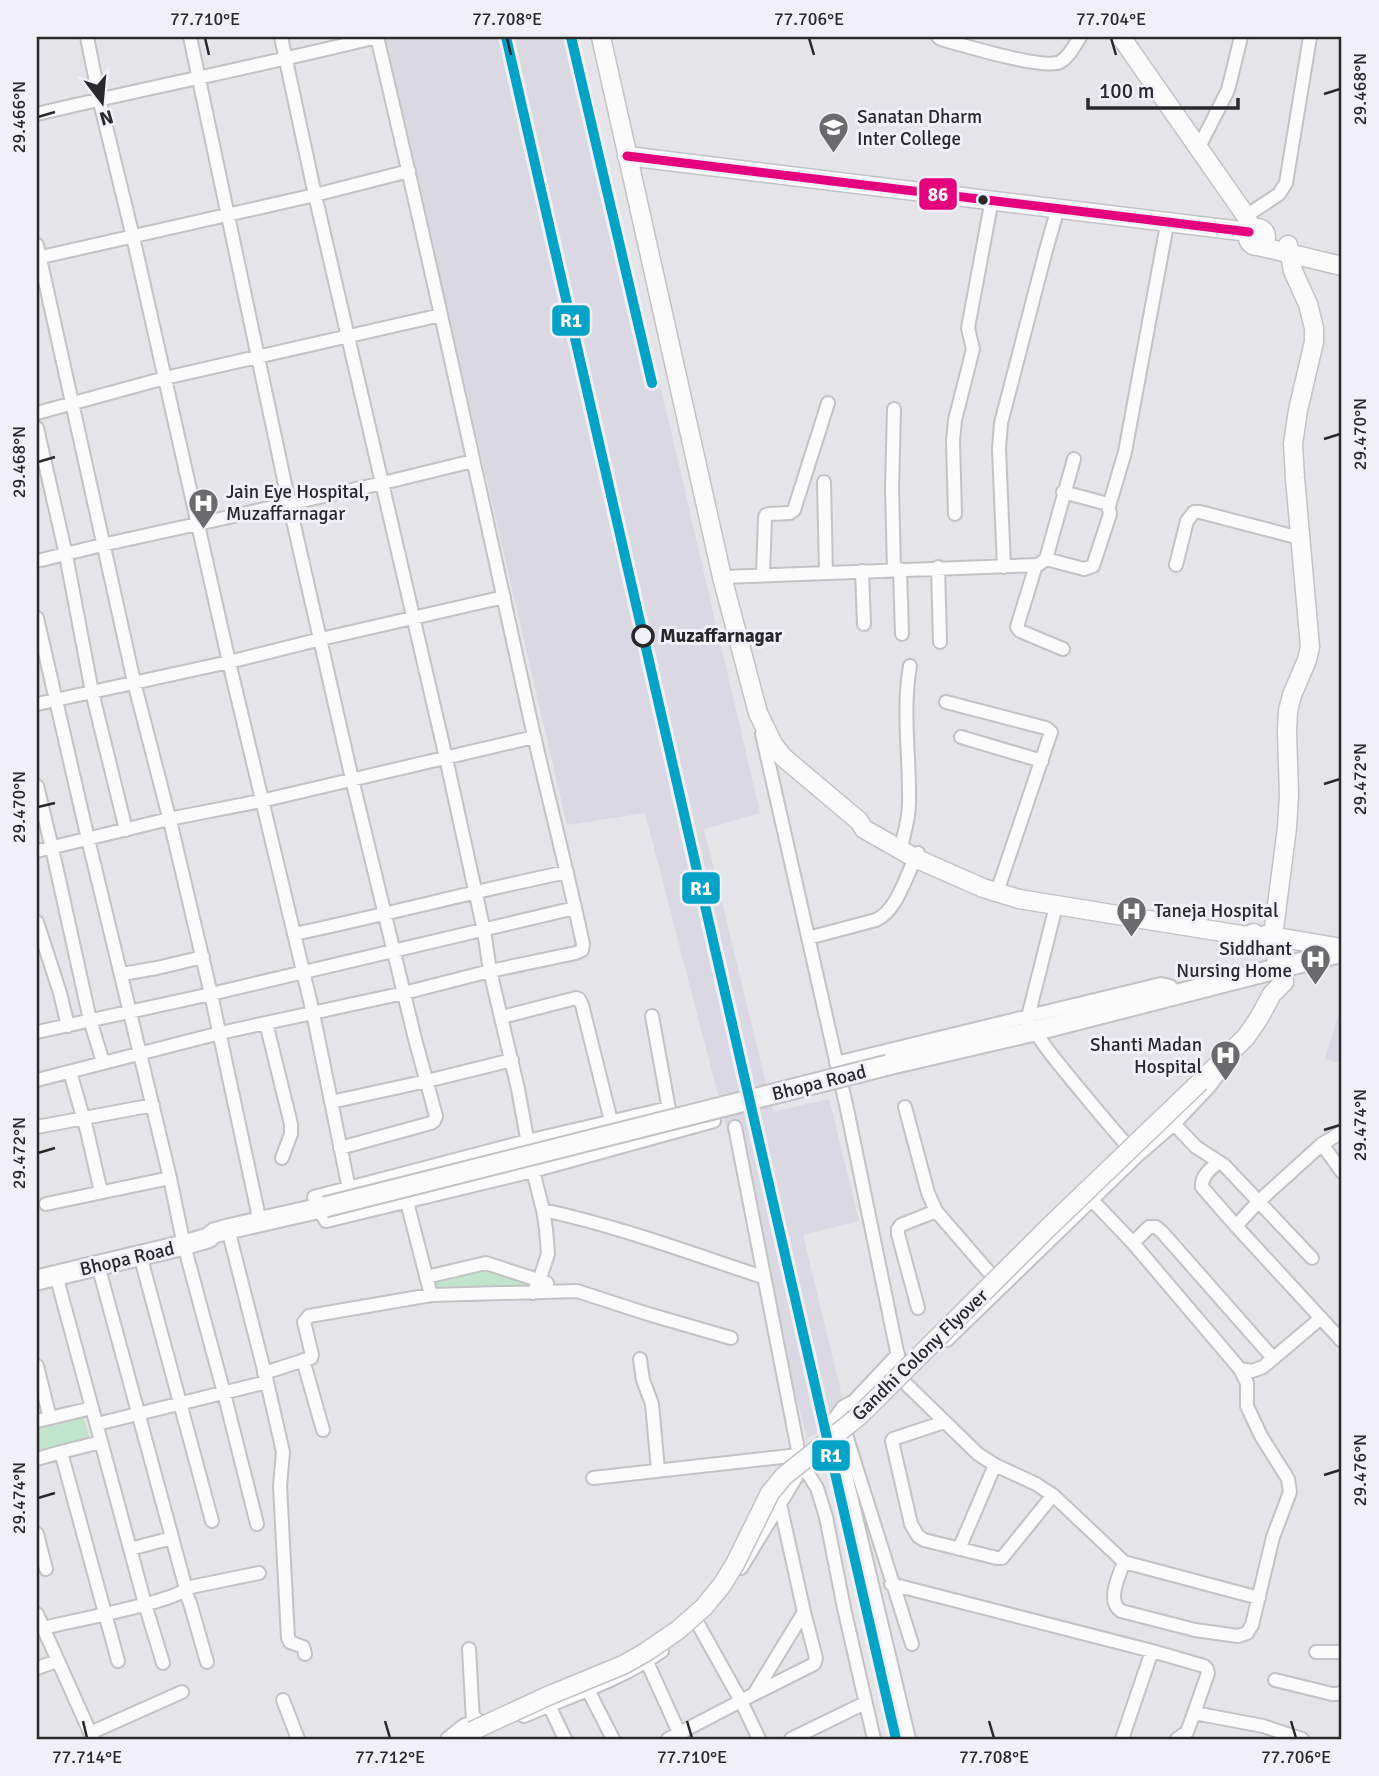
<svg xmlns="http://www.w3.org/2000/svg" width="1379" height="1776" font-family="Signika,sans-serif">
<rect width="100%" height="100%" fill="#e5e4e8"/>
<path fill="#dad8e2" d="M384,37H579L760,813L704,829L773,1112L829,1099L859,1221L803,1235L847,1417L807,1438L645,813L567,825Z
M1342,1004V1064L1325,1059Z"/>
<path fill="#c1e5cc" d="M478,1269L527,1282V1289L436,1293L434,1280Z
M83,1415L90,1440L37,1453V1426Z"/>
<g fill="none" stroke-linecap="round" stroke-linejoin="round">
<defs>
<path id="street" d="M87,37L100,102L133,237L229,662L313,1013L349,1189
M190,37L289,503L352,779L415,1039L436,1116L434,1121L431,1123L340,1148
M281,37L315,195L446,758L484,931L490,971L518,1089L533,1171L543,1210L546,1229L548,1254L539,1281L533,1293
M938,37L941,39C962,45 1044,70 1060,62C1069,57 1074,46 1080,37
M37,114C150,87 264,65 377,37
M1199,147L1228,90L1241,37
M1246,216L1279,194L1286,183L1310,37
M37,245L134,682L171,825L211,994L260,1222
M37,258L315,195L409,171
M37,413L165,378L441,315
M37,428L66,555L92,692L126,830
M824,482L826,572
M1109,506L1125,452L1166,230
M955,514L953,441L955,420L973,349L968,328L992,199
M1046,559L1084,569L1093,566L1110,514L1108,504L1063,492
M37,561L102,545L383,483L473,461
M1036,565L1017,627L1020,631L1063,649
M1176,565L1187,521L1194,512H1200L1300,538
M938,567L940,642
M1004,567L999,449L1001,423L1046,250L1058,208
M900,569L902,634
M894,570L892,488L894,409
M862,571L864,624
M763,574L765,518L766,515L769,514L790,513L794,510L828,403
M722,577L1038,565L1046,559L1074,459
M37,618L88,839L170,1178
M946,702L1046,728L1051,732L997,892
M37,704L229,662L321,639L504,597
M762,734L847,1109L903,1381L978,1454L995,1465L1036,1484L1053,1495L1124,1562L1259,1598
M961,737L1042,761
M37,786L52,848L90,1020L103,1062
M37,851L169,819L261,801L534,737
M900,851C904,834 909,820 909,803C910,757 902,711 910,666
M1056,906L1028,1017C1038,1040 1055,1059 1071,1079C1092,1104 1112,1129 1134,1153
M37,922L60,993L68,1026
M294,934C385,915 475,891 567,872
M808,938L876,920C898,910 906,874 918,853
M122,974L157,968L203,957
M652,1016L670,1115
M502,1017L576,998L579,999L582,1005L611,1121
M266,1023L291,1124V1134L282,1158
M37,1032L211,994L575,908
M836,1063L1161,984L1170,986L1177,994
M70,1072L87,1131L101,1192
M37,1080L220,1033L404,993L490,971L576,953L582,950L583,944C567,869 547,794 530,718C480,491 431,263 377,37
M331,1102L427,1081L512,1060
M905,1107L928,1193L936,1211L1000,1285
M669,1108L527,1141L314,1197L319,1210L326,1221L533,1171L714,1121
M1174,1124L1196,1147L1224,1165L1312,1258
M37,1127L153,1105
M735,1127L799,1455L803,1466L817,1488L826,1517L844,1608L874,1739
M1322,1144L1342,1172
M1219,1162C1211,1168 1201,1176 1202,1187L1236,1226L1342,1341
M1092,1200L1133,1243L1240,1369L1252,1371L1263,1367L1321,1318
M407,1202L431,1295
M46,1204L170,1178L182,1236
M543,1210C618,1226 690,1253 763,1277L765,1281
M1236,1226L1258,1202L1322,1144L1342,1132
M1133,1243L1149,1227H1156L1162,1232L1273,1358
M184,1245L224,1393L257,1524
M140,1255L212,1521
M56,1275L145,1604L163,1663
M426,1277L486,1263L547,1283
M918,1308L898,1234V1229L901,1225L936,1211
M947,1340L1137,1156L1174,1124L1209,1087L1221,1071
M898,1354L854,1401L843,1407L833,1421L909,1739
M640,1359L643,1380L652,1404L658,1470
M303,1360L323,1430
M37,1366L50,1418
M264,1373L311,1358L312,1355L304,1322L309,1316L431,1295L577,1291L648,1314L731,1338
M267,1382L283,1452L280,1486L288,1638L290,1642L303,1647L305,1654
M37,1421L92,1408
M845,1422L846,1435L912,1644
M944,1422L893,1439L892,1441L911,1524L918,1536L924,1540L997,1558H1002L1053,1495
M97,1424L267,1382L228,1229
M101,1442L61,1452L118,1661
M37,1459L61,1452
M593,1478L799,1455
M37,1534L46,1569
M130,1549L172,1538
M959,1549L995,1465
M1124,1562C1119,1576 1106,1601 1121,1611L1195,1630L1238,1636L1247,1633L1252,1625L1273,1537L1290,1492L1288,1479L1261,1436L1247,1406V1383L1240,1369
M741,1568L803,1466
M891,1584L1152,1651L1204,1666L1207,1669L1208,1673L1194,1713L1263,1726L1302,1739
M186,1588L259,1573
M185,1591L190,1603L207,1662
M37,1614L93,1739
M698,1624L741,1701L759,1739
M43,1628C67,1622 173,1602 186,1589L98,1265
M469,1649L473,1721
M1316,1652H1342
M647,1662L682,1739
M37,1668L57,1661
M1275,1680L1332,1694H1339L1342,1692
M588,1690L613,1739
M754,1694L814,1664L816,1658L804,1612
M283,1700L298,1739
M549,1705L565,1739
M524,1716C570,1696 621,1680 662,1651
M90,1733L182,1692
M447,1739L463,1726L477,1719
M668,1739L754,1694L804,1612L780,1504
M791,1739L865,1703
M1122,1739L1152,1651
M1177,1739L1187,1732L1194,1713"/>
<path id="secondary" d="M601,37L722,577L758,713L773,744L783,757L859,821L864,829L915,858L983,888L1019,899L1247,936L1254,933
M1121,37L1246,216L1251,229
M627,156L1249,232
M1248 237a9 9 0 1 1 18 0a9 9 0 1 1-18 0Z
M1258,246L1342,266
M1265,935L1342,948
M1200,1082L1246,1037L1259,1018L1272,994L1284,982L1278,969L1273,936L1287,828L1289,795L1287,732L1288,711L1292,695L1307,660L1310,647L1295,478L1293,444L1298,410L1314,342V328L1308,304L1293,271L1288,245
M459,1739L472,1731"/>
<path id="primary" d="M888,1065L1030,1032L1342,952
M37,1280L184,1245L208,1238L214,1233L228,1229L325,1207"/>
</defs>
<use href="#street" stroke="#c3c2c5" stroke-width="16"/>
<use href="#secondary" stroke="#c3c2c5" stroke-width="21"/>
<use href="#primary" stroke="#c3c2c5" stroke-width="23"/>
<use href="#street" stroke="#fbfbfc" stroke-width="12"/>
<use href="#secondary" stroke="#fbfbfc" stroke-width="18"/>
<use href="#primary" stroke="#fbfbfc" stroke-width="19"/>
<defs>
<path id="rail" d="M571,37L652,383"/>
</defs>
<use href="#rail" stroke="#bababa" stroke-width="5"/>
<use href="#rail" stroke="#f1eff7" stroke-width="2.5" stroke-dasharray="8" stroke-linecap="butt"/>
<defs>
<path id="secondary-bridge" d="M472,1731L550,1695L623,1665L646,1652L678,1630L704,1607L722,1585L735,1564L770,1493L784,1476L859,1416L1050,1226L1200,1082"/>
<path id="primary-bridge" d="M325,1207L888,1065"/>
</defs>
<use href="#secondary-bridge" stroke="#c3c2c5" stroke-width="21" stroke-linecap="butt"/>
<use href="#primary-bridge" stroke="#c3c2c5" stroke-width="23" stroke-linecap="butt"/>
<use href="#secondary-bridge" stroke="#fbfbfc" stroke-width="18"/>
<use href="#primary-bridge" stroke="#fbfbfc" stroke-width="19"/>
<defs>
<path id="bus-1" d="M627,156L1249,232"/>
</defs>
<use href="#bus-1" stroke="#f1eff7" stroke-width="14"/>
<use href="#bus-1" stroke="#e5007d" stroke-width="9"/>
<defs>
<path id="rail-1" d="M506,37L896,1739
M571,37L652,383"/>
</defs>
<use href="#rail-1" stroke="#f1eff7" stroke-width="16"/>
<use href="#rail-1" stroke="#02a3c6" stroke-width="10"/>
</g>
<path fill="none" stroke="#29282b" stroke-width="2.5" d="M205,38L209,55M507,38L511,55M809,38L814,55M1111,38L1116,55M1324,94L1340,89M38,117L55,112M1324,439L1340,434M38,462L55,457M1324,784L1340,779M38,807L55,803M1324,1130L1340,1125M38,1153L55,1148M1324,1475L1340,1470M38,1498L55,1493M83,1721L87,1738M385,1721L390,1738M687,1721L692,1738M989,1721L994,1738M1291,1721L1296,1738"/>
<defs>
<symbol id="school-pin" viewBox="-11 -11 22 30"><path d="M0 17L-7.5 6A9.5 9.5 0 1 1 7.5 6Z" fill="#6b6a6d" stroke="#f1eff7"/><path d="M0-5L7-2L0 1L-7-2ZM-4 1L0 2.5L4 1V4Q0 6-4 4Z" fill="#fff"/></symbol>
<symbol id="hospital-pin" viewBox="-11 -11 22 30"><path d="M0 17L-7.5 6A9.5 9.5 0 1 1 7.5 6Z" fill="#6b6a6d" stroke="#f1eff7"/><path d="M-5-5h3v3.5h4V-5h3V5h-3V1.5h-4V5h-3Z" fill="#fff"/></symbol>
</defs>
<g fill-rule="evenodd">
<use href="#school-pin" x="816" y="110" width="35" height="47"/>
<use href="#hospital-pin" x="186" y="486" width="35" height="47"/>
<use href="#hospital-pin" x="1114" y="894" width="35" height="47"/>
<use href="#hospital-pin" x="1298" y="942" width="35" height="47"/>
<use href="#hospital-pin" x="1208" y="1038" width="35" height="47"/>
</g>
<circle fill="#29282b" stroke="#f1eff7" stroke-width="2.5" cx="983" cy="200" r="6"/>
<circle fill="#f1eff7" stroke="#29282b" stroke-width="3.5" cx="643" cy="636" r="10"/>
<g text-anchor="middle" dominant-baseline="central" stroke-width="6" stroke-linejoin="round" paint-order="stroke">
<g font-size="19" fill="#29282b" stroke="#f1eff7" text-anchor="start">
<text x="857" y="117">Sanatan Dharm<tspan x="857" dy="22">Inter College</tspan></text>
<text x="226" y="492">Jain Eye Hospital,<tspan x="226" dy="22">Muzaffarnagar</tspan></text>
<text x="1154" y="911">Taneja Hospital</text>
<text x="1292" y="949" text-anchor="end">Siddhant<tspan x="1292" dy="22">Nursing Home</tspan></text>
<text x="1202" y="1045" text-anchor="end">Shanti Madan<tspan x="1202" dy="22">Hospital</tspan></text>
</g>
<g font-size="19" font-weight="bold" fill="#29282b" stroke="#f1eff7" text-anchor="start">
<text x="660" y="636">Muzaffarnagar</text>
</g>
<g font-size="19" fill="#29282b" stroke="#f1eff7">
<text transform="translate(819 1083) rotate(-14)">Bhopa Road</text>
<text transform="translate(127 1259) rotate(-13)">Bhopa Road</text>
<text transform="translate(920 1355) rotate(-44)">Gandhi Colony Flyover</text>
</g>
</g>
<g stroke="#f1eff7" stroke-width="2.5">
<rect x="918" y="177" width="40" height="34" rx="7" fill="#e5007d"/>
<rect x="551" y="304" width="40" height="33" rx="7" fill="#02a3c6"/>
<rect x="681" y="871" width="40" height="34" rx="7" fill="#02a3c6"/>
<rect x="811" y="1439" width="40" height="33" rx="7" fill="#02a3c6"/>
</g>
<g font-size="19" text-anchor="middle" font-weight="bold" fill="#fff">
<text x="938" y="201">86</text>
<text x="571" y="327">R1</text>
<text x="701" y="895">R1</text>
<text x="831" y="1462">R1</text>
</g>
<rect width="1379" height="1776" fill="none" stroke="#f1eff7" stroke-width="77"/>
<g transform="translate(102 102) rotate(164)" stroke="#f1eff7" stroke-width="5" paint-order="stroke">
<path d="M0-5L12 26L0 18L-12 26Z" fill="#29282b"/>
<text y="-10" font-size="19" font-weight="bold" text-anchor="middle" fill="#29282b">N</text>
</g>
<path d="M1088 98v10h150v-10" fill="none" stroke="#29282b" stroke-width="3.5"/>
<text x="1099" y="98" font-size="21" fill="#29282b" stroke="#f1eff7" stroke-width="5" paint-order="stroke">100 m</text>
<rect x="38" y="38" width="1302" height="1700" fill="none" stroke="#29282b" stroke-width="2.5"/>
<g font-size="18" text-anchor="middle" fill="#29282b">
<text x="205" y="25">77.710°E</text>
<text x="507" y="25">77.708°E</text>
<text x="809" y="25">77.706°E</text>
<text x="1111" y="25">77.704°E</text>
<text transform="translate(1360 89) rotate(-90)" y="6">29.468°N</text>
<text transform="translate(19 117) rotate(-90)" y="6">29.466°N</text>
<text transform="translate(1360 434) rotate(-90)" y="6">29.470°N</text>
<text transform="translate(19 462) rotate(-90)" y="6">29.468°N</text>
<text transform="translate(1360 779) rotate(-90)" y="6">29.472°N</text>
<text transform="translate(19 807) rotate(-90)" y="6">29.470°N</text>
<text transform="translate(1360 1125) rotate(-90)" y="6">29.474°N</text>
<text transform="translate(19 1153) rotate(-90)" y="6">29.472°N</text>
<text transform="translate(1360 1470) rotate(-90)" y="6">29.476°N</text>
<text transform="translate(19 1498) rotate(-90)" y="6">29.474°N</text>
<text x="87" y="1763">77.714°E</text>
<text x="390" y="1763">77.712°E</text>
<text x="692" y="1763">77.710°E</text>
<text x="994" y="1763">77.708°E</text>
<text x="1296" y="1763">77.706°E</text>
</g>
</svg>
